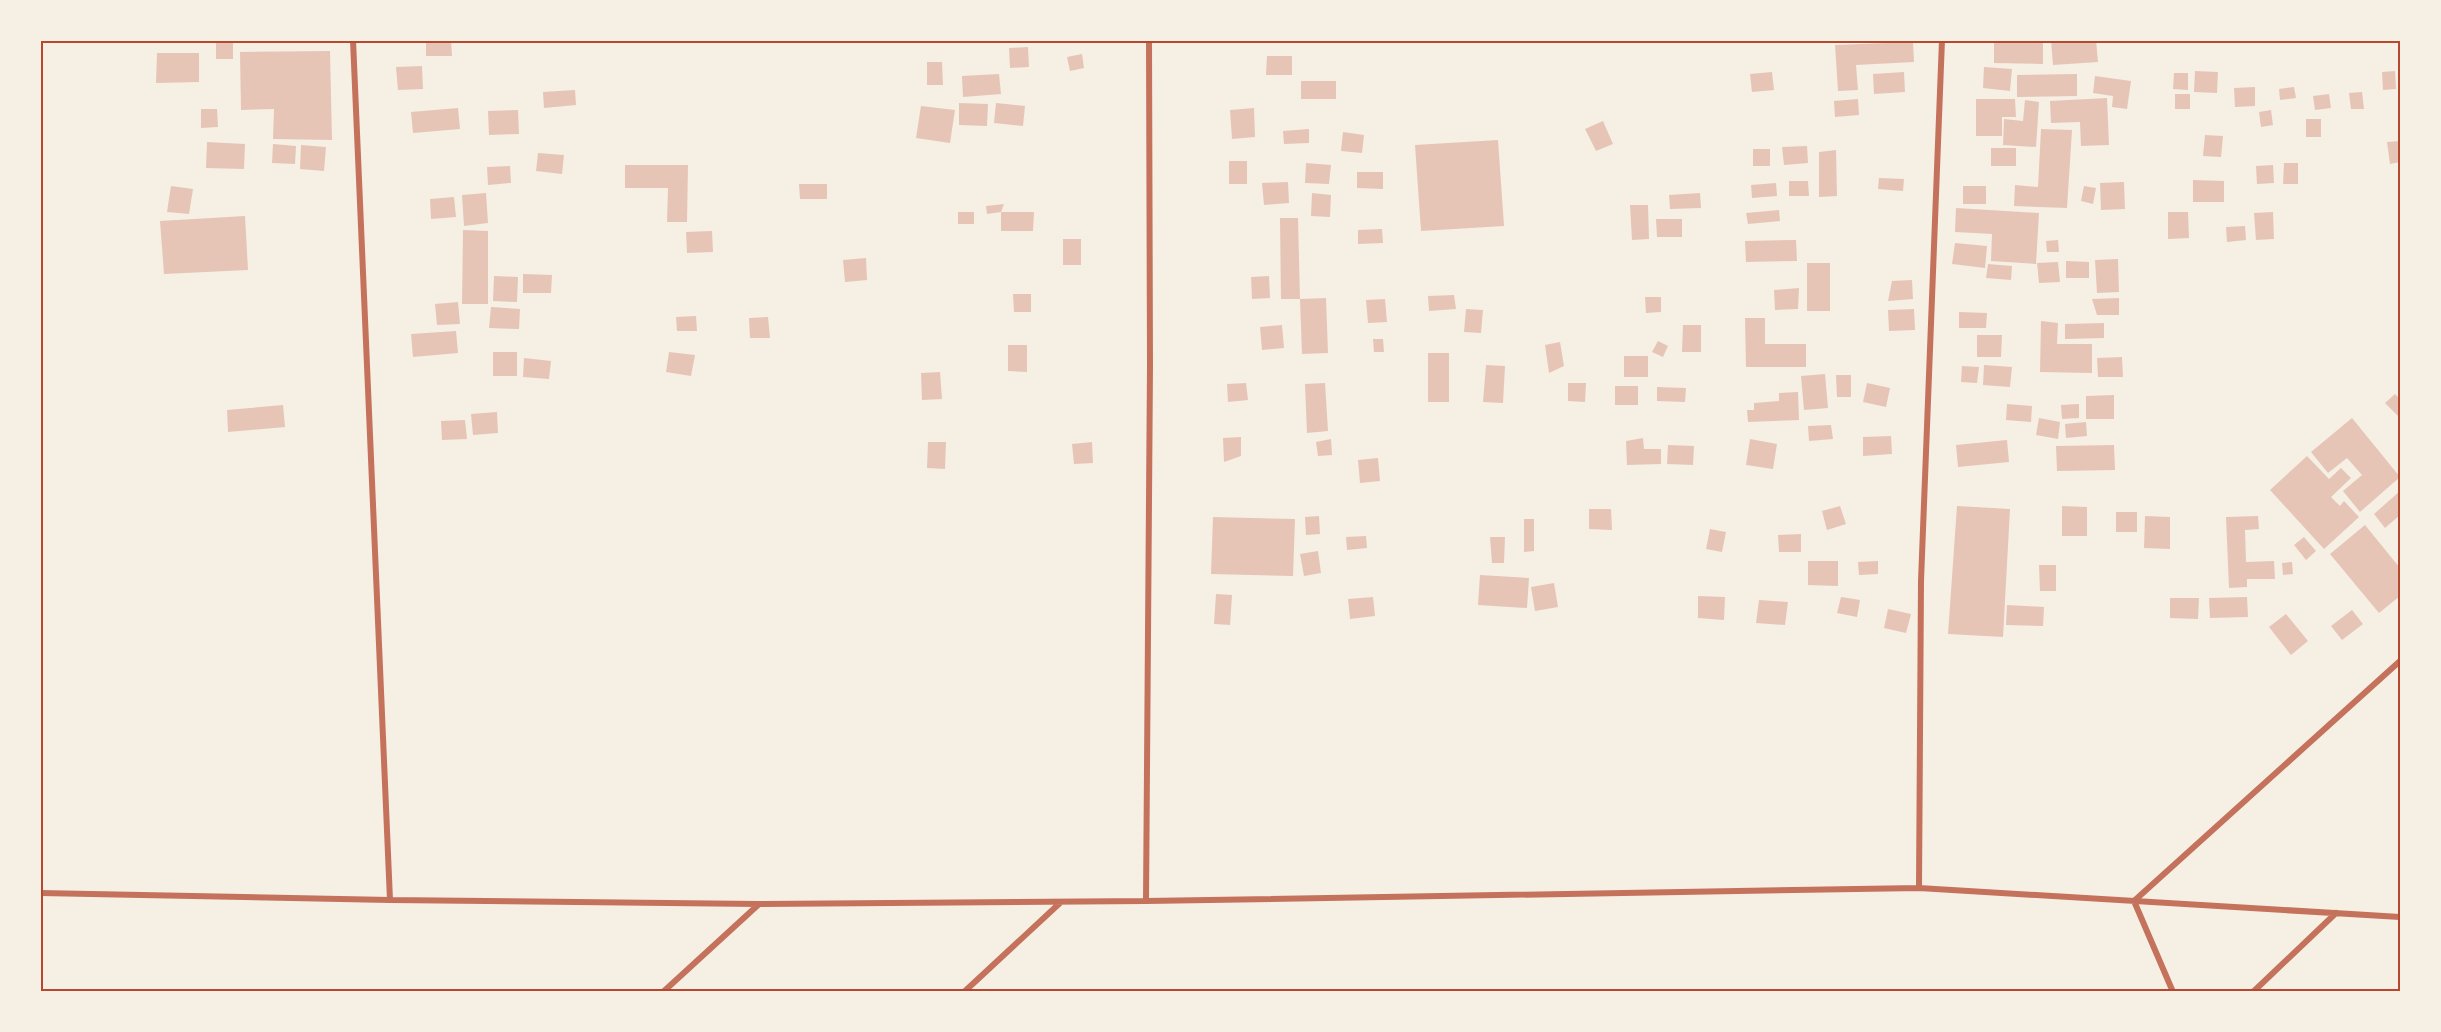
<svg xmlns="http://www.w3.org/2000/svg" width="2441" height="1032" font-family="Mulish,sans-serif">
<rect width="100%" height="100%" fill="#f6efe4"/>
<path fill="#e6c5b7" d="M426,40H451L452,56H426Z
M1815,40H1836V43H1815Z
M2051,40H2096L2098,62L2053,65Z
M216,41H233V59H216Z
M1994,41L2043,42V64L1994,63Z
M1913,42L1914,62L1856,65L1858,90L1838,91L1835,45Z
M1028,47L1029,67L1010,68L1009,48Z
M330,51L332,140L273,139L274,109L241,110L240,52Z
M157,53H199V82L156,83Z
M1082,54L1084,68L1070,71L1067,57Z
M1267,56H1292V75H1266Z
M927,62H942L943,85H927Z
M422,66L423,89L398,90L396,67Z
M1984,67L2012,69L2010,91L1983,88Z
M2195,71L2218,72L2217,93L2194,92Z
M2395,71L2396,89L2383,90L2382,72Z
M1772,72L1774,90L1752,92L1750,74Z
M1904,72L1905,92L1874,94L1873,74Z
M2174,73H2188V90L2173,89Z
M999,74L1001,94L963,97L962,76Z
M2077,74V96L2017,97V75Z
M2095,76L2131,81L2127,109L2112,107L2113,96L2093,93Z
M1301,81H1336V99H1301Z
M2255,87V106L2235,107L2234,88Z
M2294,87L2296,98L2280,100L2279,89Z
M575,90L576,105L544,108L543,92Z
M2362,92L2364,109H2351L2349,93Z
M2175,94H2190V109H2175Z
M2329,94L2331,108L2315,110L2313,96Z
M2107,98L2109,145L2081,146L2080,122L2051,123L2050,101Z
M1858,99L1859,115L1835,117L1834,101Z
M1976,99H2015L2016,117H2002V136H1976Z
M2025,100L2039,102L2036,147L2003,145L2004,119L2023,121Z
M959,103L988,104L987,126L959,125Z
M996,103L1025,106L1023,126L994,123Z
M921,106L955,110L950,143L916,138Z
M458,108L460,129L413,133L411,112Z
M1254,108L1255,137L1232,139L1230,110Z
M201,109H217L218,127L201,128Z
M518,110L519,134L489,135L488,111Z
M2271,110L2273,125L2261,127L2259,112Z
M2306,119H2321V137H2306Z
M1603,121L1613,144L1596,151L1585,129Z
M1309,129V143L1284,144L1283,131Z
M2041,129L2072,130L2067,208L2014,206L2015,185L2038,187Z
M1343,132L1364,135L1362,153L1341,151Z
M2205,135L2223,136L2221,157L2203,156Z
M1498,140L1504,226L1421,231L1415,145Z
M2400,141V162L2390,164L2387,142Z
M207,142L245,144L244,169L206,168Z
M273,144L296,146L295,164L272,163Z
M301,145L326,147L324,171L300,169Z
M1807,146L1808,163L1784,165L1782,147Z
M1991,148H2016V166H1991Z
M1753,149H1770V166H1753Z
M1836,150L1837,196L1819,197V152Z
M538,153L564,155L562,174L536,171Z
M1229,161H1247V184H1229Z
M1306,163L1331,165L1329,184L1305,183Z
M2284,163H2298V184H2283Z
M625,165H688L687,222H667L668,188H625Z
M2273,165L2274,183L2257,184L2256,166Z
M510,166L511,183L488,185L487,167Z
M1357,172H1383V189L1357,188Z
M1879,178L1904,179L1903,191L1878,189Z
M2193,180L2224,181V202H2193Z
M1789,181H1808L1809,196H1789Z
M1288,182L1289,203L1264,205L1262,183Z
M2124,182L2125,209L2101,210L2100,183Z
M1776,183L1777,196L1752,198L1751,185Z
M799,184H827V199H800Z
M171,186L193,189L189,214L167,212Z
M1963,186H1986V204H1963Z
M2084,186L2096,188L2093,204L2081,201Z
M486,193L488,223L464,226L462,195Z
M1312,193L1331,195L1330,217L1311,216Z
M1700,193L1701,208L1670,209L1669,195Z
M454,197L456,217L431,219L430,199Z
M1004,204L1001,212L987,214L986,206Z
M1630,205H1648L1649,239L1632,240Z
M1956,208L2039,213L2036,264L1991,261L1992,234L1955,232Z
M1779,210L1780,221L1748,224L1746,213Z
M958,212H974V224H958Z
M1001,212H1034L1033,231H1001Z
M2168,212H2188L2189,238L2168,239Z
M2273,212L2274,239L2256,240L2254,213Z
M245,216L248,270L164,274L160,221Z
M1280,218H1298L1300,299H1281Z
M1656,219H1682V237H1657Z
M2245,226L2246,240L2227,242L2226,227Z
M1382,229L1383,243L1358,244V230Z
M463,230L488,231V304H462Z
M712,231L713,252L687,253L686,232Z
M1063,239H1081V265H1063Z
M1796,240L1797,261L1746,262L1745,241Z
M2058,240L2059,252H2047L2046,241Z
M1955,243L1987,246L1985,268L1952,264Z
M866,258L867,280L845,282L843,260Z
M2118,259L2119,292L2097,293L2095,260Z
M2066,261L2089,262V278H2066Z
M2058,262L2060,282L2039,283L2037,263Z
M1807,263H1830V311H1807Z
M1988,264L2012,266L2011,280L1986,278Z
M523,274L552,275L551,293H523Z
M494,276L518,277L517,302L493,301Z
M1269,276L1270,298L1252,299L1251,277Z
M1912,280L1913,299L1888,301L1892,281Z
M1799,288L1798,309L1775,310L1774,290Z
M1013,294H1031V312H1014Z
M1454,295L1456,309L1429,311L1428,296Z
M1645,297H1661V312L1646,313Z
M1326,298L1328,353L1302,354L1300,299Z
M2119,298V315H2097L2092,299Z
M1385,299L1387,322L1368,323L1366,300Z
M458,302L460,324L437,325L435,304Z
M491,307L520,309L519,329L489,328Z
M1466,309L1483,310L1481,333L1464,332Z
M1914,309L1915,330L1889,331L1888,310Z
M1959,312L1987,313L1986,328H1959Z
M696,316L697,331H677L676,317Z
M768,317L770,338H750L749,318Z
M1745,318H1765V344H1806V367H1746Z
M2041,321L2058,323L2057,344H2092V373L2040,372Z
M2104,323V338L2065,339V324Z
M1282,325L1284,348L1262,350L1260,327Z
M1683,325H1701V352H1682Z
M456,331L458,353L413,357L411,334Z
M1977,335H2002L2001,357H1977Z
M1373,339H1383L1384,352H1374Z
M1658,341L1668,346L1663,357L1652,352Z
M1560,342L1564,366L1549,373L1545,345Z
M1008,345H1027V372L1008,371Z
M493,352H517V376H493Z
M669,352L695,355L691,376L666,372Z
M1428,353H1449V402H1428Z
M1624,356H1648V377H1624Z
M2122,357L2123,377H2098L2097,358Z
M524,358L551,361L549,379L523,377Z
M1486,365L1505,366L1503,403L1483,402Z
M1984,365L2012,367L2010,387L1983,385Z
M1962,366L1979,367L1977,383L1961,382Z
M940,372L942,399L922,400L921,373Z
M1825,374L1828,408L1804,410L1801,376Z
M1836,375H1851V397H1837Z
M1246,383L1248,400L1228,402L1227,384Z
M1325,383L1328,431L1307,433L1305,384Z
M1568,383H1586L1585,402L1568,401Z
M1867,383L1890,388L1886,407L1863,402Z
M1615,386H1638V405H1615Z
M1657,387L1686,388L1685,402L1657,401Z
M1798,392L1799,420L1748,422L1747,410H1754V403L1779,401V393Z
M2395,394L2400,399V418L2385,403Z
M2114,395V419H2086V396Z
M2007,404L2032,406L2031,422L2006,420Z
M2079,404V418L2062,419L2061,405Z
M283,405L285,427L228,432L227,410Z
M497,412L498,433L473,435L471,414Z
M2039,418L2060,422L2058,439L2036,435Z
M2352,418L2400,477L2360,512L2343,491L2362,475L2347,458L2328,473L2311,452Z
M465,420L467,439L442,440L441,421Z
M2086,422L2087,436L2066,438L2065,424Z
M1831,425L1833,439L1809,441L1808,426Z
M1891,436L1892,454L1863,456V437Z
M1241,437V456L1224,462L1223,438Z
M1643,438L1644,449H1661V464L1627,465L1626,441Z
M1331,439L1332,455L1318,456L1316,442Z
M1750,439L1777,444L1773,469L1746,465Z
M2007,440L2009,462L1958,467L1956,445Z
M928,442H946L945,469L927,468Z
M1092,442L1093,463L1074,464L1072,444Z
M1668,445L1694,446L1693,465L1667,464Z
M2114,445L2115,470L2057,471L2056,446Z
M2307,456L2329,479L2341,468L2351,478L2331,497L2340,506L2344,501L2359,517L2324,549L2270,490Z
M1378,458L1380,481L1360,483L1358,460Z
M2400,491V515L2385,528L2374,514Z
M1840,506L1846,524L1827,530L1822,511Z
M1957,506L2010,509L2003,637L1948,634Z
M2062,506L2087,507V536H2062Z
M1589,509H1611L1612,530L1589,529Z
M2116,512H2137V532H2116Z
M1319,516L1320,534L1306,535L1305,517Z
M2145,516L2170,517V549L2144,548Z
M2258,516L2259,529L2245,530L2246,562L2274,561L2275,579H2247V587L2229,588L2226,517Z
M1213,517L1295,519L1293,576L1211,574Z
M1524,519H1534V551L1524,552Z
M2365,525L2400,568V596L2379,613L2330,554Z
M1710,529L1726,532L1722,552L1706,549Z
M1801,534V552H1779L1778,535Z
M1366,536L1367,548L1347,550L1346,537Z
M1490,537H1505L1504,563H1492Z
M2304,537L2316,551L2306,560L2294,545Z
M1318,551L1321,573L1304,576L1300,554Z
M1808,561H1838V586L1808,585Z
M1878,561V574L1859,575L1858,562Z
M2292,562L2293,574L2283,575L2282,563Z
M2039,565H2056V591H2040Z
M1480,575L1529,578L1527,608L1478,605Z
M1554,583L1558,607L1535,611L1531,587Z
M1216,594L1232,595L1230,625L1214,624Z
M1698,596L1725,597L1724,620L1698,618Z
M1373,597L1375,616L1350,619L1348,599Z
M1841,597L1860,600L1857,617L1837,613Z
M2247,597L2248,617L2210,618L2209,598Z
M2170,598H2199L2198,619L2170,618Z
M1759,600L1788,602L1785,625L1756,623Z
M2007,605L2044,607L2043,626L2006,625Z
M1888,609L1911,614L1906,633L1884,628Z
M2352,610L2363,624L2342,640L2331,626Z
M2286,614L2308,641L2291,655L2269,627Z"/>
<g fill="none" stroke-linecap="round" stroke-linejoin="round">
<path stroke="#c5725c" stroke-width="6" d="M353,40L390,900
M1919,888L1921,581L1942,40
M40,893L390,900L758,904L1146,901L1919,888L2400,917
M1146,901L1150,366L1149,40
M663,992L758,905
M964,992L1061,902
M2173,992L2134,901L2400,661
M2253,992L2336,913"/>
</g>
<rect width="2441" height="1032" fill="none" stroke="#f6efe4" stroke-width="84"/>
<rect x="42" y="42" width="2357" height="948" fill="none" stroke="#b5482f" stroke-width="2"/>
</svg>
